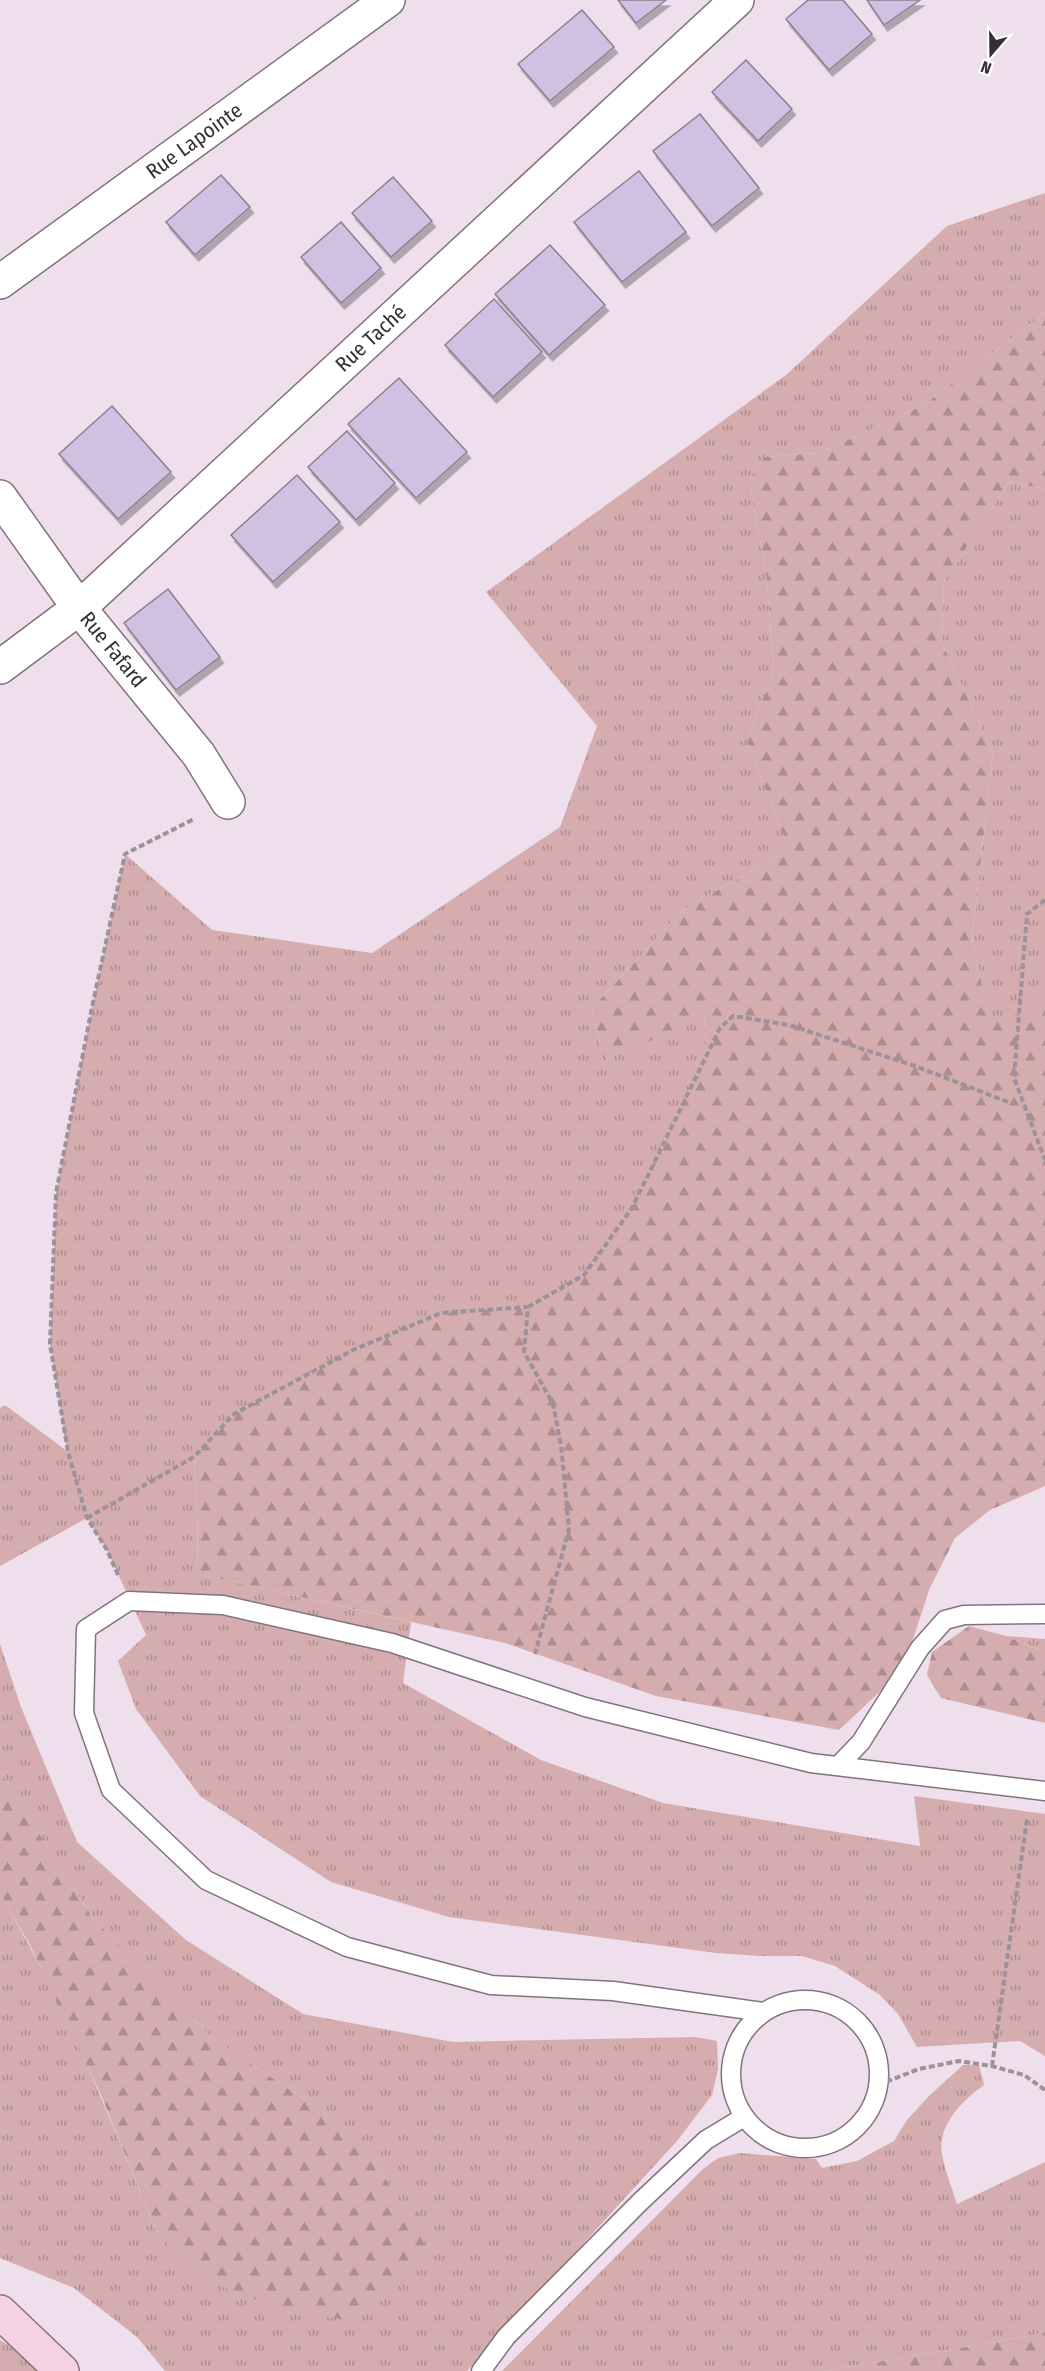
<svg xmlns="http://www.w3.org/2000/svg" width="1045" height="2371" font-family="'Fira Sans Condensed',sans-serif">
<defs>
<pattern id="grass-tufts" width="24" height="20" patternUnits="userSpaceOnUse" patternTransform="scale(1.5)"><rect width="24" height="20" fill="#d5adae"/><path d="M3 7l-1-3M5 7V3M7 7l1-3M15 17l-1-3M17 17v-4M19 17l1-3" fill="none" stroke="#ae8d8e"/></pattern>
<pattern id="forest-firs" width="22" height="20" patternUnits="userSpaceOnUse" patternTransform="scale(1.5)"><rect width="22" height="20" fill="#d5adae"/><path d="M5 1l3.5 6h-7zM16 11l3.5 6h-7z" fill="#ae8d8e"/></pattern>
<filter id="shadow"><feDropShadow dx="3.5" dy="6" stdDeviation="0" flood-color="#0004"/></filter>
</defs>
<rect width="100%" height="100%" fill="#efdeec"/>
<path fill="url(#grass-tufts)" d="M1045,193V313L922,406L819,453L764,457L749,480L766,573L774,668L747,742L789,850L684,909L592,1008L604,1061L704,1016L707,1059L681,1104L632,1208L584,1275L528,1307L441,1313L353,1350L234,1414L194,1457L197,1503L198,1574L411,1622L403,1683L541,1760L663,1803L920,1846L914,1796L1045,1814V2056L1020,2041L917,2047L898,2014L880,1995L835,1966L802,1956H759L716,1953L449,1917L331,1882L200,1796L136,1709L118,1661L146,1635L107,1550L87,1518L0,1566V1408L5,1405L67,1451L50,1344L56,1193L92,1007L125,854L212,930L372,953L560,827L597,726L486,592L786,375L947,226Z
M1009,482L1045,489V1007L990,1023L972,939L993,752L942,643L944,582Z
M1006,1636L1045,1639V1652Z
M0,1644L21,1707L77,1842L186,1940L303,2014L453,2042L695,2037L717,2041L718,2069L712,2095L677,2141L467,2371H165L137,2337L74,2288L0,2258V1894C64,2001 110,2118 157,2233L405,2207L354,2133L211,2037L92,1917L0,1772Z
M963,2065H979L984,2085C963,2100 937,2125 942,2154C945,2171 952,2188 957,2204L1045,2162V2332L1024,2337L824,2371H502L703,2169L718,2158L740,2153L816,2159L822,2168L857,2161L894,2141L907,2120L929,2096Z
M0,2340L18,2351L39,2371H0Z"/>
<path fill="url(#forest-firs)" d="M1045,313V489L1009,482L944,582L942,643L993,752L972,939L990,1022L1045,1007V1486L990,1510L955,1538L929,1590L903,1670L839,1730L656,1696L505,1643L198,1574L197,1503L194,1457L234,1414L353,1350L441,1313L528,1307L584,1275L632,1208L681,1104L707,1059L704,1017L604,1061L592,1008L684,909L789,850L747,742L774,668L766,573L749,480L764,457L819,453L922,406Z
M969,1626L1006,1636L1045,1652V1723L941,1698L927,1675L932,1652Z
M0,1772L92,1917L211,2037L354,2133L405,2207L434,2223L407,2279L351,2321L278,2308L199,2278L157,2233L101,2095L29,1943L0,1894Z
M1045,2332V2371H824L1024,2337Z"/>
<path fill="#d0c0e1" stroke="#898191" stroke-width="1.5" filter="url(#shadow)" d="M618,0H666L636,23Z
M808,0H843L872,34L829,70L786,19Z
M867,0H920L884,25Z
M582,10L614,47L550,101L518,64Z
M746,60L792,109L758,141L712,92Z
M700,114L759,188L712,226L653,151Z
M639,171L686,232L622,282L574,222Z
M221,175L250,207L195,255L166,222Z
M393,177L432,221L391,257L352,213Z
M341,222L381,268L341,303L301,257Z
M550,245L605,305L549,355L495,294Z
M494,299L542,352L493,397L445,345Z
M399,378L467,452L416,498L348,424Z
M112,406L171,472L118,519L59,454Z
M347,431L395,483L356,520L308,467Z
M297,475L340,522L273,582L231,535Z
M168,589L220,657L176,690L124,623Z"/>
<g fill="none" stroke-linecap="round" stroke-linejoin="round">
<defs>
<path id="lane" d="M838,1766L861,1742L920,1648L945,1620L964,1615L1045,1614
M731 2074a74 74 0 1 1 148 0a74 74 0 1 1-148 0Z
M764,2012L613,1991L491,1985L347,1947L206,1880L111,1790L84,1713L86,1629L129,1601L223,1605L392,1643L585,1707L811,1763L1045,1791
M481,2371L506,2337L640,2202L706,2140L744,2117"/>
<g id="street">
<path id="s1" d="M0,282L388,0"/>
<path id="s2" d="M0,497L79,608L199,755L228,802"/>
<path id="s3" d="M0,667L79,608L737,0"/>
</g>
<path id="secondary" d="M0,2312L62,2371"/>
</defs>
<use href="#lane" stroke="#81737f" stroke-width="21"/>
<use href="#street" stroke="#81737f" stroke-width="36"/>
<use href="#secondary" stroke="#81737f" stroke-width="36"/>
<path stroke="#9d919b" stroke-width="4" stroke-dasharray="6 3" stroke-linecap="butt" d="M1045,900L1027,914L1014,1078L1045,1160
M528,1307L584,1275L632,1208L720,1028L733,1016L789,1025L915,1066L1008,1102
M87,1518L194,1457L234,1414L353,1350L441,1313L528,1307L524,1352L553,1404L561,1445L569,1529L535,1654
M118,1575L107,1550L87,1518L68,1452L50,1344L56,1193L92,1007L125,854L194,819
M992,2066L1027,1819
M878,2085L919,2069L959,2061L992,2066L1024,2075L1045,2090"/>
<use href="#lane" stroke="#fff" stroke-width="18"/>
<use href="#street" stroke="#fff" stroke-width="33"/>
<use href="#secondary" stroke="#f6d1e2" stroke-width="33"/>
</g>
<g text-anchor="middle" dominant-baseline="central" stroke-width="4.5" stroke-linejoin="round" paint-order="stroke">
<g font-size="21" fill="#362f35" stroke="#fff">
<text stroke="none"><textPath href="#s1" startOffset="240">Rue Lapointe</textPath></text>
<text stroke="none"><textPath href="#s3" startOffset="496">Rue Taché</textPath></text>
<text stroke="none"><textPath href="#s2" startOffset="190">Rue Fafard</textPath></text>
</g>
</g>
<g transform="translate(991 54) rotate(200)" stroke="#ffffff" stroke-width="4.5" paint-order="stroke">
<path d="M0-4.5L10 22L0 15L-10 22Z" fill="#362f35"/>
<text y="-9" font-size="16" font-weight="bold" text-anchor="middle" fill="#362f35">N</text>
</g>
</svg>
